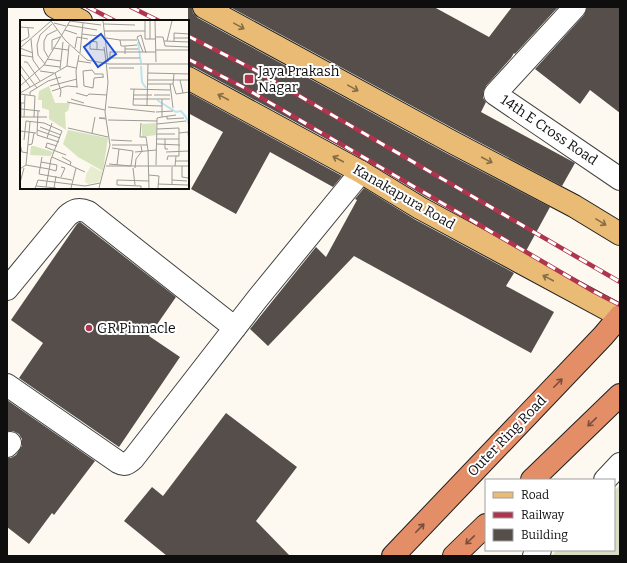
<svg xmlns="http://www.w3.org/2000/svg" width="627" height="563" font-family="Bitter,serif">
<rect width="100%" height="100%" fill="#fdf9f0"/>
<path fill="#d9ddc3" d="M620,485V556H551L557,550H614V491Z"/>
<path fill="#554e4b" d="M188,7H192L193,13L198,18L446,153L550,207L526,251L426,197L367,161L194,67L188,66Z
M230,7H434L489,37L512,7H558L515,54L514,53L511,58L486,86L483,92V98L486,102L481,112L575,163L562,186L458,131Z
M587,7H620V113L590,90L580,104L535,69L584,15Z
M188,92L342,176L333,187L270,152L236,214L191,189L223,132L188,113Z
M364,188L414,219L514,273L506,286L554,312L531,353L354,256L268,346L250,329L316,247L326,257L357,200L355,199Z
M80,222L176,297L149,336L180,357L119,447L19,378L43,343L11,320L77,224Z
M7,400L95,461L54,515L52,513L29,544L7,527V458H11L16,455L22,446V439L19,434L13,431H7Z
M226,413L297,467L256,521L290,556H167L124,521L152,487L163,496Z"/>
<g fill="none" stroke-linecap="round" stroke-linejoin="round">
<defs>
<path id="street" d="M575,7L495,94L620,179
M7,289L67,216C74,210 79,208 88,212L235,328
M7,385L118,462C125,466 128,463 133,459L258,298L361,172
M7,446L10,443
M605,480L620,464
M534,556L540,550"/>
<path id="primary" d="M55,7L81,21
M204,7L452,142L574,206L620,234
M188,78L361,172L420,208L620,316"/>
<path id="highway" d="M532,480L620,395
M393,556L603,336L620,316
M454,556L486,525"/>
</defs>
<use href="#street" stroke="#414141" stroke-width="24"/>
<use href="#primary" stroke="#1f1f1f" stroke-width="24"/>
<use href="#highway" stroke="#1f1f1f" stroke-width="24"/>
<use href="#street" stroke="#fff" stroke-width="22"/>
<use href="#primary" stroke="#e9bb74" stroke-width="22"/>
<use href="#highway" stroke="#e48e68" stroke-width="22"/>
<defs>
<path id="rail" d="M88,7L115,21
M131,7L159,21
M188,36L253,69L620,282
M188,59L243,87L593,291L620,305"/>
</defs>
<use href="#rail" stroke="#ae354d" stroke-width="4.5"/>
<use href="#rail" stroke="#fff" stroke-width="3" stroke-dasharray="9" stroke-linecap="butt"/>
</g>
<defs><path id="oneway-shaft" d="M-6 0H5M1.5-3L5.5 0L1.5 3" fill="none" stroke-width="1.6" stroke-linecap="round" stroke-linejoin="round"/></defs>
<g stroke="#866d46">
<use href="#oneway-shaft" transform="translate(239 26) rotate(29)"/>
<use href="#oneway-shaft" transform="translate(353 88) rotate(29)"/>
<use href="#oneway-shaft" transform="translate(223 97) rotate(-152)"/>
<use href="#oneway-shaft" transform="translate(338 159) rotate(-152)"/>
<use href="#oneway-shaft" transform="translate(487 160) rotate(28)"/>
<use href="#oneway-shaft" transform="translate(601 222) rotate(32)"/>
<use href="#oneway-shaft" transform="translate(548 278) rotate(-152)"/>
</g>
<g stroke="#794e3b">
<use href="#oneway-shaft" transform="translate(558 383) rotate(-45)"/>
<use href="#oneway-shaft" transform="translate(592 422) rotate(136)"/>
<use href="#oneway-shaft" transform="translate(420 528) rotate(-46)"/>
<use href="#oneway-shaft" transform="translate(470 540) rotate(136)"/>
</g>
<g fill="#ae354d" stroke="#fff" stroke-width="1.5">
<rect x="244" y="74" width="10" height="10" rx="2"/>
<circle cx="89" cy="328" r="4"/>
</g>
<g text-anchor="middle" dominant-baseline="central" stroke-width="4" stroke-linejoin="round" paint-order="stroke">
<g font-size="14" fill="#0e0e0e" stroke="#fff" text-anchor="start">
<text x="258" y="71">Jaya Prakash<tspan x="258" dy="16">Nagar</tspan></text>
<text x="97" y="328">GR Pinnacle</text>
</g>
<g font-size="14" fill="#0e0e0e" stroke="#fff">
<text transform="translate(549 130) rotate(34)">14th E Cross Road</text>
<text transform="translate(404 197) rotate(30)">Kanakapura Road</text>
<text transform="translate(507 436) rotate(-46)">Outer Ring Road</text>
</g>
</g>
<g transform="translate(20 20)">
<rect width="169" height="169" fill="#fdf9f0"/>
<path d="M29,66L35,83H50L48,91L45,92L46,110L29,99V90L22,88V80H18L19,71ZM136,103V115L122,117V104ZM48,110L88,118L83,151L58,137L43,124ZM11,126H14L33,132L30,136L10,135Z" fill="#d7e4bd"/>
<path d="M71,146L83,152L79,162L68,164L65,162L66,154Z" fill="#e7edce"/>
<path fill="none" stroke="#bae3ef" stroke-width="2" d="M118,22L121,43M121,46L122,62L126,68M137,80L156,92L161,91L166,97L169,105"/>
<path fill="none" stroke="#9d9b96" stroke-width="1" d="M31,1L45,20L67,40L89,44H169M50,1L81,5M83,1L88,42M125,1V19H136M130,1V19M135,1L136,42M34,3L46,6M84,4L115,5M47,5L77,10M0,7L14,8M45,10L57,14M84,11H125M62,14L78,16M136,17H143L145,26M86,18L100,20L101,26H105V34M154,18H169M11,19L13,40L20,50M100,20H117M144,21L169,22M147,21L152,1M154,21V13L169,14M0,22L9,17L8,8M105,26L117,25M145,26L169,27M84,27L86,41M0,28L31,1M0,28L13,33M33,28L48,30M55,28L57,17L68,19M77,29V22L70,21V29L84,30M105,29H118M32,30V20L40,17M136,30H169M123,32L117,17L121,15L126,33M60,33L63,3M0,35L13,37M28,37L24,30V21L27,15L37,10M90,38H120M27,39L41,41M90,40V32H136M58,41L71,43M4,42H7L20,61M25,44L18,35L17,25L20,15L32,4M0,45L17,68M24,45L40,47M47,46L49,25M89,48H114M40,49L43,22M20,51L34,53M0,53L10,67M35,53L41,71L40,77M128,53L169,54M83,57V54H75L72,50L63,51L64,66L73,68L74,58L84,57M128,60H169M160,60L163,73L169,72M128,64H153L154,54M150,64L153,88M153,64L156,74L163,73M0,66L24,45L50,1M30,66L57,59M57,67L56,51L59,35M110,69L150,70M114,69L113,85L142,86M32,71L47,66L58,67M0,73L47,46L56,48M56,73L67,76L69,74L87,75M0,74L15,76L14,97M10,75V72L28,61L41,57M114,75H132M134,75H150M51,79L64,83M113,79H150M47,82L85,90M127,85L128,44M88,87L135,92M1,89L20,91M18,91L17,115L39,122M136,92L153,91M147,96V99L164,98M0,97H27M1,97V83H5M4,97L5,75M142,97L156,95M85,98H79L86,99M88,100L137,101V98L142,97V79M6,101L24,103L42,111L31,139L26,167M121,103L120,117H126L128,130L129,168M137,104L166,101M20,107L41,115M48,108L88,117M137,109L159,108V136H156L155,146M17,110L40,118M0,111L16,113M72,113L75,97M159,113L168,112L169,122M137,114H155M27,118L32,103M137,119H159M145,119V129H148M4,120L6,101M91,120L112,121M0,124L2,132L8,133M137,124L160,125M8,125L12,124L14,113M92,125H127M25,127L46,135M26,127L27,123L37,126M115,132L136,130M146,132L169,131M22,137L19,154L52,160M32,137L65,152M42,137L51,142L50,145M147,140L148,136H156M155,141H169M21,142L37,145L36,151L29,149M89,144L111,146L113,131L92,128M6,145L29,149M97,145L99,129M136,145L137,101M86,146H169M162,146V157L168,158M41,147L45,148L41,157M113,148L115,165M115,148L116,139L122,131L121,126M0,149L6,145L10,102M129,155L139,156L138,168M152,160L167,161M0,163L4,148M138,164L168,165M152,164V147M16,166L18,160L65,166L80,163M15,168L16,166L36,168M34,168L36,156M51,168L56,148M79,168L90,125L85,92L88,62L86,41M121,168V166L97,165V160L129,161"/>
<path fill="#1d4ed8" fill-opacity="0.15" stroke="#1d4ed8" stroke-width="2" d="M81,14L96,34L78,47L64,27Z"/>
<rect width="169" height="169" fill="none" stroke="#0e0e0e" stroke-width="2"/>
</g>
<rect width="627" height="563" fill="none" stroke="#0e0e0e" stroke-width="16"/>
<rect x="485" y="479" width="130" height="72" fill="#ffffff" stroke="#9f9f9f"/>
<rect x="493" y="492" width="20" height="6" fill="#e9bb74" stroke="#9f9f9f"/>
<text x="521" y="499" font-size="12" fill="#0e0e0e">Road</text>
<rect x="493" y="512" width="20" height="6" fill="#ae354d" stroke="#9f9f9f"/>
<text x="521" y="519" font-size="12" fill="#0e0e0e">Railway</text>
<rect x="493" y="529" width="20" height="12" fill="#554e4b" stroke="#9f9f9f"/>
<text x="521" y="539" font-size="12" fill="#0e0e0e">Building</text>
</svg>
